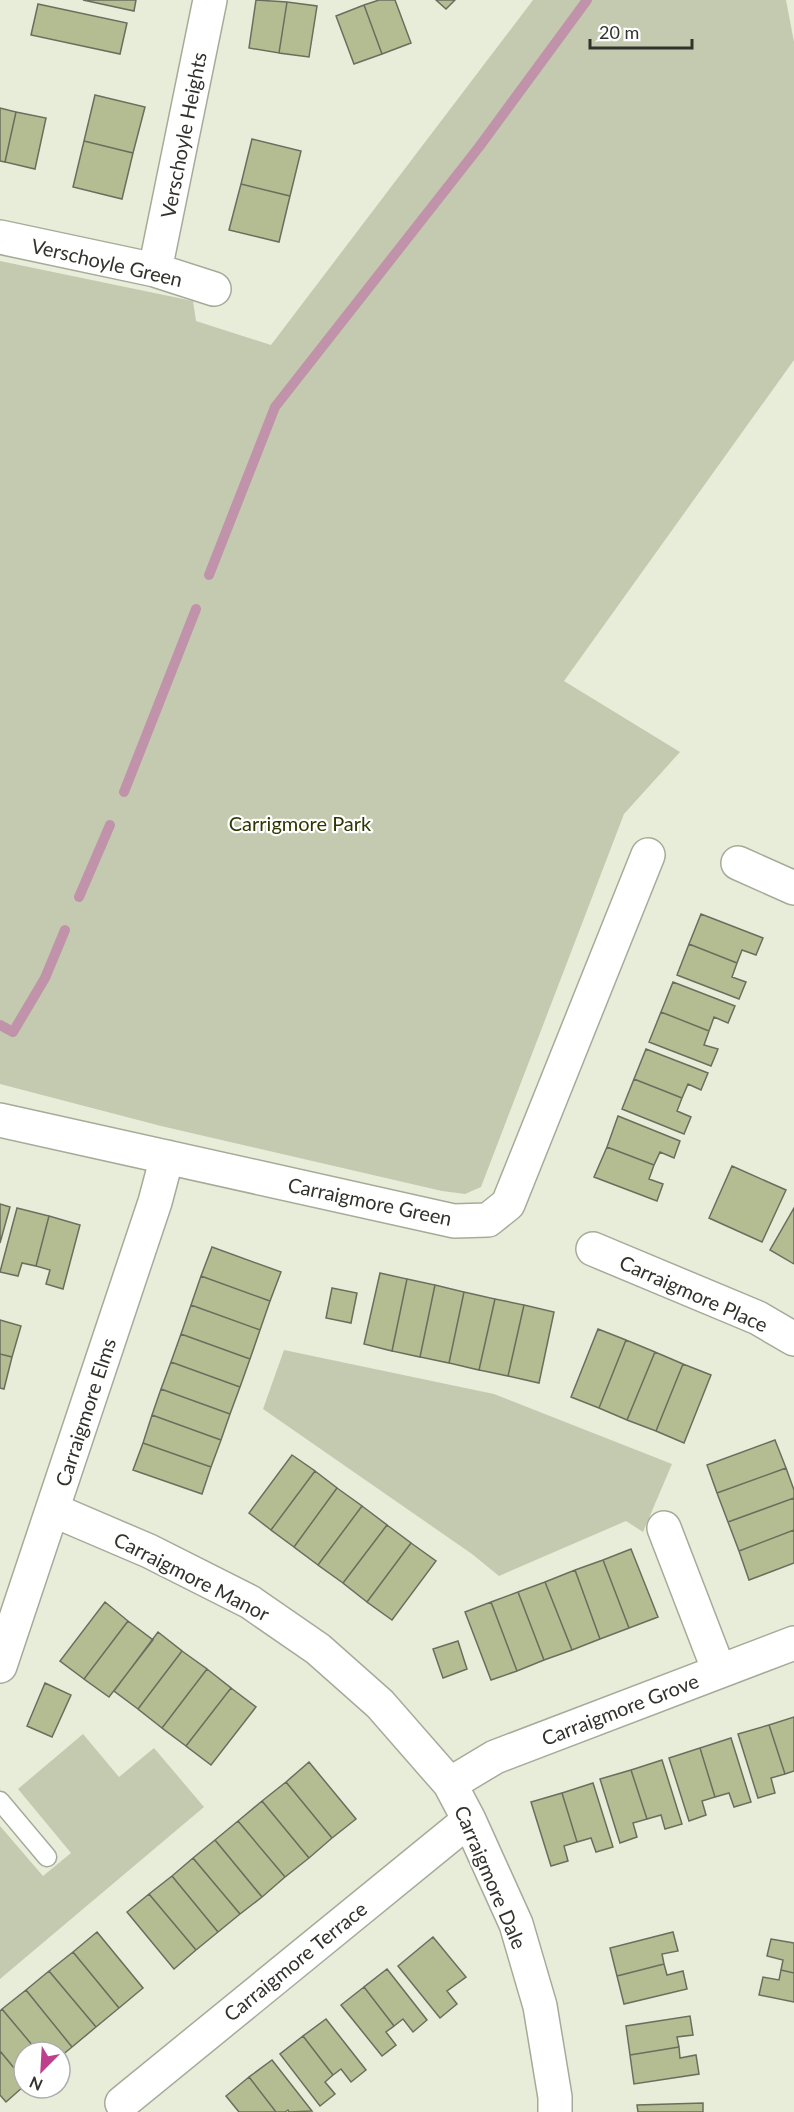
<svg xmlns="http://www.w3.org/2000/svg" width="794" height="2112" font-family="Lato,sans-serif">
<rect width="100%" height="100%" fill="#e8edda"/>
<path fill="#c4caaf" d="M533,0H786L794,42V360L564,681L680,752L624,814L481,1187L465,1194L442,1191L161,1126L0,1084V261L193,301L196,321L271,345Z
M284,1350L494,1394L672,1464L643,1532L626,1521L499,1576L472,1554L263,1409Z
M83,1734L119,1777L154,1748L204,1807L0,1979V1826L43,1876L71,1853L18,1789Z"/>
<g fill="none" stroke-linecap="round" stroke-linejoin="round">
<path stroke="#c093aa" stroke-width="10" d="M209,575L275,407L479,147L587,0
M124,792L196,609
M79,897L110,825
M0,1025L13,1032L45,978L65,930"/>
</g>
<path fill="#b3bd91" stroke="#6a6e5e" stroke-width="1.5" d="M83,0H136L134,11Z
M256,0L287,2L279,53L249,48Z
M379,0H395L411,43L382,54L364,5Z
M436,0H455L446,9Z
M287,2L317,6L309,57L279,53Z
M38,4L127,23L120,54L31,35Z
M364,5L382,54L354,64L336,16Z
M95,95L145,107L133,153L84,141Z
M0,108L16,112L5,162L0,161Z
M16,112L46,118L35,169L5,162Z
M252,139L301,151L290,196L241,184Z
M84,141L133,153L122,199L73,187Z
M241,184L290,196L279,242L229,230Z
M701,914L763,938L756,955L742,950L737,963L689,944Z
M689,944L737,963L732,977L746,982L739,999L677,975Z
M673,982L735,1006L728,1023L714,1017L709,1031L661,1012Z
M661,1012L709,1031L704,1045L718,1049L711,1066L649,1042Z
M646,1049L708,1073L701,1090L688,1084L682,1098L634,1079Z
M634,1079L682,1098L677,1111L691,1117L684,1134L622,1109Z
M618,1116L680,1141L674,1158L660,1152L654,1165L607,1147Z
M607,1147L654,1165L649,1179L663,1184L657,1201L594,1177Z
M732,1166L786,1190L762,1242L709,1218Z
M0,1204L10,1207L0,1243Z
M17,1208L49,1216L36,1266L22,1263L18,1276L0,1272Z
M794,1208V1264L770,1250Z
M49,1216L80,1225L63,1289L46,1284L50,1270L36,1266Z
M212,1247L281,1272L270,1301L201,1276Z
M380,1273L407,1279L392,1351L364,1344Z
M201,1276L270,1301L260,1330L191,1305Z
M407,1279L435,1285L420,1357L392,1351Z
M435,1285L464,1292L449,1363L420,1357Z
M332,1288L357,1293L351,1323L326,1318Z
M464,1292L495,1299L479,1370L449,1363Z
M495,1299L524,1305L508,1376L479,1370Z
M191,1305L260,1330L250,1359L181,1334Z
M524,1305L554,1312L539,1383L508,1376Z
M0,1320L21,1326L12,1357L0,1354Z
M598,1329L626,1340L599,1408L571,1397Z
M181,1334L250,1359L240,1387L171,1362Z
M626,1340L655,1352L627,1420L599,1408Z
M655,1352L683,1364L656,1431L627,1420Z
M0,1354L12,1357L4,1389L0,1388Z
M171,1362L240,1387L230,1414L161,1389Z
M683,1364L711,1375L684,1443L656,1431Z
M161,1389L230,1414L221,1440L152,1415Z
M152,1415L221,1440L211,1467L143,1443Z
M775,1440L786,1468L717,1493L707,1465Z
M143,1443L211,1467L202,1494L133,1470Z
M292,1455L315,1471L271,1530L249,1513Z
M786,1468L794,1490V1498L728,1522L717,1493Z
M315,1471L337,1488L294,1547L271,1530Z
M337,1488L362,1506L318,1565L294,1547Z
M794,1498V1530L739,1551L728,1522Z
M362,1506L387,1525L343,1583L318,1565Z
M387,1525L411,1543L367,1602L343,1583Z
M794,1530V1563L749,1580L739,1551Z
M411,1543L436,1561L392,1620L367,1602Z
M631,1549L658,1617L629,1628L603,1560Z
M603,1560L629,1628L600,1639L575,1570Z
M575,1570L600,1639L572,1650L545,1582Z
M545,1582L572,1650L544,1660L518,1592Z
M518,1592L544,1660L517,1671L491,1602Z
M105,1602L128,1621L84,1679L60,1661Z
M491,1602L517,1671L491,1680L465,1612Z
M128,1621L153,1640L109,1697L84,1679Z
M158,1632L182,1651L138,1709L114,1691Z
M458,1641L467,1669L443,1678L433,1649Z
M182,1651L207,1669L162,1728L138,1709Z
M207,1669L231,1688L186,1746L162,1728Z
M45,1683L71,1695L52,1737L27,1726Z
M231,1688L256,1707L211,1765L186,1746Z
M794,1717V1771L785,1774L769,1725Z
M769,1725L785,1774L771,1778L775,1793L758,1798L738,1734Z
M731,1738L751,1802L734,1807L729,1793L715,1797L700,1748Z
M700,1748L715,1797L702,1801L706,1815L689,1821L669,1758Z
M662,1760L682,1824L665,1829L661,1815L647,1819L631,1770Z
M309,1762L356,1819L332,1838L286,1782Z
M631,1770L647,1819L633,1823L637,1837L620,1843L600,1779Z
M286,1782L332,1838L309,1858L262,1801Z
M593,1783L613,1847L596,1852L591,1838L577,1842L562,1793Z
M562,1793L577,1842L564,1846L568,1861L551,1866L531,1802Z
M262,1801L309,1858L285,1877L238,1821Z
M238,1821L285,1877L262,1897L215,1840Z
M215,1840L262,1897L240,1914L193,1858Z
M193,1858L240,1914L218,1932L172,1876Z
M172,1876L218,1932L196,1950L149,1894Z
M149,1894L196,1950L174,1969L127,1912Z
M97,1932L143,1988L119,2008L73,1952Z
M673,1932L678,1951L662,1954L664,1964L617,1976L610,1948Z
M433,1937L466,1977L447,1991L457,2004L440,2018L398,1966Z
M771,1939L794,1943V1973L781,1970L783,1960L767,1956Z
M73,1952L119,2008L96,2027L49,1971Z
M664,1964L667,1975L683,1971L687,1989L624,2004L617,1976Z
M387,1969L427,2020L413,2032L403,2019L394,2026L364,1987Z
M781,1970L794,1973V2002L759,1995L763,1977L779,1980Z
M49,1971L96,2027L72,2047L26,1990Z
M364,1987L394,2026L386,2032L396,2045L382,2056L341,2005Z
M26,1990L72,2047L60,2057V2052H38L2,2009Z
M2,2009L38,2052H24V2080L0,2051V2011Z
M690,2016L693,2035L677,2037L679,2047L630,2055L626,2026Z
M326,2019L366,2070L351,2082L341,2069L333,2075L303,2036Z
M303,2036L333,2075L325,2082L335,2094L320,2106L280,2054Z
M679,2047L680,2058L696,2055L699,2074L634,2084L630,2055Z
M0,2051L24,2080V2086L6,2102L0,2095Z
M272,2060L312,2111L289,2112L288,2110L285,2112H276L249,2077Z
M249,2077L276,2112H239L226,2096Z
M703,2103V2112H638L637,2105Z"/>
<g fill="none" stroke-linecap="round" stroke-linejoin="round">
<defs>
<path id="service" d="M0,1801L47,1857"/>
<path id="minor" d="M0,237L155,270L214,289
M155,270L210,0
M738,863L794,888
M0,1120L454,1221L488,1220L508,1204L648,855
M593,1249L758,1318L794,1339
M53,1510L149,1551L250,1602L318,1649L380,1704L450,1784L469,1820L516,1924L540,2006L555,2097V2112
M664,1528L719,1671
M0,1666L155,1202L167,1157
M450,1784L495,1757L794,1643
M122,2103L469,1820"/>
</defs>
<use href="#service" stroke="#a6ab99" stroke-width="21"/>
<use href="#minor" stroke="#a6ab99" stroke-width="36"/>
<use href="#service" stroke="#fff" stroke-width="18"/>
<use href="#minor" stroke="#fff" stroke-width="33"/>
</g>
<g text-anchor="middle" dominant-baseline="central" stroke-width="4.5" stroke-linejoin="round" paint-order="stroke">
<g font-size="20" fill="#32332c" stroke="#fff">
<text transform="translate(183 135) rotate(-79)">Verschoyle Heights</text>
<text transform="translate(107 262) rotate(13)">Verschoyle Green</text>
<text transform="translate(370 1201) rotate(12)">Carraigmore Green</text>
<text transform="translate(694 1293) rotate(24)">Carraigmore Place</text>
<text transform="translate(85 1412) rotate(-72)">Carraigmore Elms</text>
<text transform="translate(192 1576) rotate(27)">Carraigmore Manor</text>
<text transform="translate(620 1709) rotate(-21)">Carraigmore Grove</text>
<text transform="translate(491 1877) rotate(67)">Carraigmore Dale</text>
<text transform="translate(295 1961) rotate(-39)">Carraigmore Terrace</text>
</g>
<g font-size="20" fill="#2f3701" stroke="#fff">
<text x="300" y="823">Carrigmore Park</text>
</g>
</g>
<g transform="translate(42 2070) rotate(204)"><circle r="28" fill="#ffffff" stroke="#adadab" stroke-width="1.5"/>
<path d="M0-4.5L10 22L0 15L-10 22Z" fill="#be3f8b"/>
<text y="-9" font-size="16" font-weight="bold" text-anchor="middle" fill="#32332c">N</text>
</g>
<path d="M590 39v9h102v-9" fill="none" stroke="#32332c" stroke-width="3"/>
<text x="599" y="39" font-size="18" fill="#32332c" stroke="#ffffff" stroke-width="4.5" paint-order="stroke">20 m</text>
</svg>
